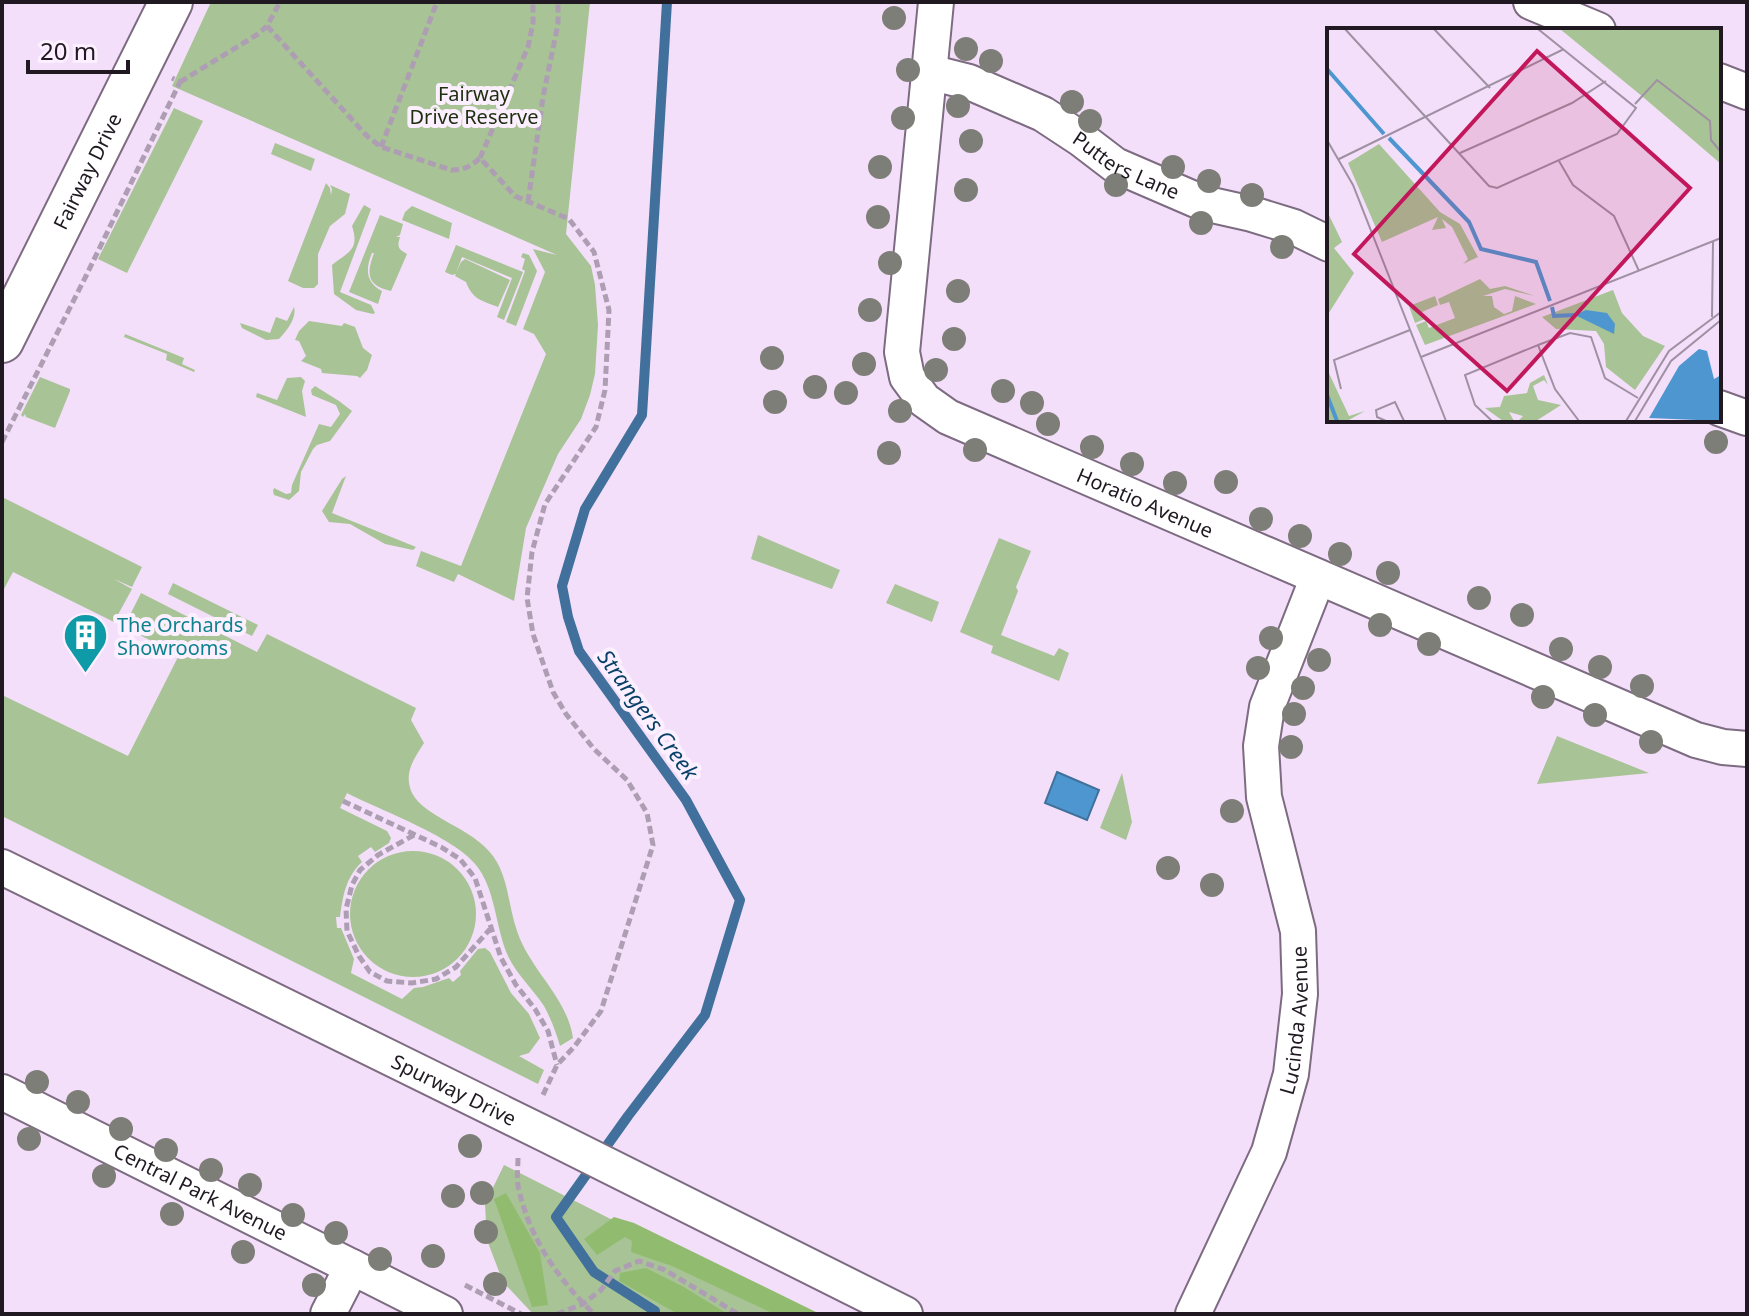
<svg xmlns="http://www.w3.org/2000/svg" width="1749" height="1316" font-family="'Noto Sans',sans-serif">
<rect width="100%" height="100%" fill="#f3dff9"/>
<path fill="#a8c395" d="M211,2H590L566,234L591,266L595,285L598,325L595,374L590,395L581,419L558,454L526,528L514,601L458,574L454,582L416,566L421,551L461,566L546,354L534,334L523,329L545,272L533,249L557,255L172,86Z
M174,108L203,121L127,273L98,259Z
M275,143L315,159L311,171L271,154Z
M326,183L330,188L331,195L332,189L330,185L350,194L345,214L330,226L318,254V284L314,288H303L288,281Z
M364,205L371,209L340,292L371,305L375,313L373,314L356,310L334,294L332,265C348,252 360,250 352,226Z
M412,206L452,223L449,239L402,220L405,212Z
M380,215L403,224L400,235L396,237H400C397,247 398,249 407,254L391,291C367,286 366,274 374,253H372C365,270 366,282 382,291L378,304L349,292Z
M456,245L523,272L504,320L497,317L512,278L462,257L456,273L461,262L465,259L510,280L498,307C481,300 473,300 466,282L455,276L456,274L452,275L445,272Z
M523,253L529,255L537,271L516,326L506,322L525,271L522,269L525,259L521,257Z
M294,307C297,319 286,331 279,339L266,340L242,328L240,323L270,333L276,317L287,321Z
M309,321L342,326L344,323L355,327L363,348L372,355L367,370L360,378L357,376L322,373L321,369L301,361L306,356L299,341L295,340L299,331Z
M125,334L184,358L182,364L195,370L194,372L166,360L167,354L124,337Z
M40,377L70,389V391L55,428L26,417L25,414L23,417L21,415Z
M301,377L305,381L302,391L306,417L256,397L257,393L277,400L287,378Z
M315,386L339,401L352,411L330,441L317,445L313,449L301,472L299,491L289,500L274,495L273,491L274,488L286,494L291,493L292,485L319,424L331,427L340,414L336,405L312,395L311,390Z
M346,476L332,513L416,547L413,550L385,544L350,524L329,522L322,511L342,479Z
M2,497L142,567L132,587L114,579L132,589L114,622L13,572L4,589L2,588Z
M758,535L840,570L832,589L751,559Z
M999,538L1031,551L1016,587L1018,591L1001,635L1054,656L1059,648L1069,653L1059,681L991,653L993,646L960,632Z
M173,583L258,625L252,636L168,594Z
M895,584L939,602L932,622L886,603Z
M141,593L257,652L267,634L416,708L411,720L424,743C414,759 403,773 412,793C425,818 473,828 493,856C509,878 508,906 517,931C530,970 567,997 573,1038L560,1046C556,1032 551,1019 544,1006C533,989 517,975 508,956C496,929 496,894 479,869C459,838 381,811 347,793L340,808L387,831L391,838L389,843L375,852L371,847L358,856L362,862C346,877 343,895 340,917H336L337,928H341L354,959L351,973L402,999L414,988L423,987L449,978L453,982L461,975L460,971L478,949L485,948L490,952L511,993L529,1014L540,1038L529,1053L519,1056L544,1070L538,1084L2,816V695L128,756L179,655L124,627Z
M1557,736L1649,773L1537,784Z
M1122,773L1132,822L1126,840L1100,828Z
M350 914a63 63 0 1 1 126 0a63 63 0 1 1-126 0Z
M504,1165L798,1314H533L503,1282L487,1240L485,1204Z"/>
<path fill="#91bc70" d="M506,1193L540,1253L548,1305L532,1307L494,1199Z
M614,1217L634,1223L820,1314H774L672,1266L631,1252L632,1241L625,1237L597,1255L584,1239Z
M646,1268L682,1286L728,1314H678L619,1281L620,1273Z"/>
<path fill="#4e96cf" stroke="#40709b" stroke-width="2" d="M1057,772L1099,790L1087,820L1045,803Z"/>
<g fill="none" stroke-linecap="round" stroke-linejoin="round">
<path stroke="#40709b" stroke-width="10" d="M655,1311L594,1272L556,1217L628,1116L705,1015L740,900L686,800L579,651L568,617L562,586L585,509L642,415L667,2"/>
<defs>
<g id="minor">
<path id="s1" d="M936,2L902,352L907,377L924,400L948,417L1696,740L1723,747L1747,749"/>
<path d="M1531,2L1598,30"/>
<path id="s2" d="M929,72L969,82L1043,114L1081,139L1115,165L1203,203L1252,214L1294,227L1329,244"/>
<path d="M1719,81L1747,92"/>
<path d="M1719,408L1747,418"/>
<path id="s3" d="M2,867L547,1135L905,1314"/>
<path id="s4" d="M2,1092L352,1267L328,1314"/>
<path d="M352,1267L445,1314"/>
<path id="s5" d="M1193,1314L1269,1152L1291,1074L1300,994L1298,931L1264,797L1261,746L1267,707L1318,577"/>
</g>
<g id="tertiary">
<path id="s6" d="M2,341L171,2"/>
</g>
</defs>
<use href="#minor" stroke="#7d6b81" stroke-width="38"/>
<use href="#tertiary" stroke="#7d6b81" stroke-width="46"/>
<path stroke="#ae9eb3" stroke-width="5" stroke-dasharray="8 4" stroke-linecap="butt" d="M267,26L367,136L381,147L451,170C464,170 470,167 480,158L515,196L569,219L594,252L609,310L605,390L596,427L545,504L532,552L527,598L533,634L553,692L566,714L594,749L627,780L647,813L653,845L601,1011L574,1047L557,1065L542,1097
M180,82L258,34L267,26L280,2
M381,147L437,2
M480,158L528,47L533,23V2
M528,202L543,97L558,24V2
M2,442L86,276L180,82L172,78
M343,801L441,847L460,859L475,878L501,958L516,985L535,1009L548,1031L557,1065
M414,835L378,855L360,870L352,885L346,909L347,931L359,956L370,972L387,981L412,983L436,979L456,967L491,928
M518,1158C518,1169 516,1180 519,1190C530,1239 558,1279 594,1314
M465,1285L521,1314
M557,1314L583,1304L601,1290L615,1271L639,1261L665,1270L738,1314"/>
<use href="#minor" stroke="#fff" stroke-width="34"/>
<use href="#tertiary" stroke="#fff" stroke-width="42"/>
</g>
<g fill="#7e7e78">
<circle cx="894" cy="18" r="12"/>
<circle cx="966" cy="49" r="12"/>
<circle cx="991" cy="61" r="12"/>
<circle cx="908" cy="70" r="12"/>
<circle cx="1072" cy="102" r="12"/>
<circle cx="958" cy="106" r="12"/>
<circle cx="903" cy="118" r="12"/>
<circle cx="1090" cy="121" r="12"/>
<circle cx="971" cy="141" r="12"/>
<circle cx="880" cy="167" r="12"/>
<circle cx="1173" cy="167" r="12"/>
<circle cx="1209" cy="181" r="12"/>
<circle cx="1116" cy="185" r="12"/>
<circle cx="966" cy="190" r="12"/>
<circle cx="1252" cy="195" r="12"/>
<circle cx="878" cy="217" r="12"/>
<circle cx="1201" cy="223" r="12"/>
<circle cx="1282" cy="247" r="12"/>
<circle cx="890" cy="263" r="12"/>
<circle cx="958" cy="291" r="12"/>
<circle cx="870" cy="310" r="12"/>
<circle cx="954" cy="339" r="12"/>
<circle cx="772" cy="358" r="12"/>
<circle cx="864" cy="364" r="12"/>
<circle cx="936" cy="370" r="12"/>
<circle cx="815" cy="387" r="12"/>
<circle cx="1003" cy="391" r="12"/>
<circle cx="846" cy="393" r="12"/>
<circle cx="775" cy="402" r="12"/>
<circle cx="1032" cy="403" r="12"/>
<circle cx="900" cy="411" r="12"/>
<circle cx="1048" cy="424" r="12"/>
<circle cx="1716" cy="442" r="12"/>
<circle cx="1092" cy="447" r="12"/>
<circle cx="975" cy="450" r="12"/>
<circle cx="889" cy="453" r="12"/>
<circle cx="1132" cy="464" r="12"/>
<circle cx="1226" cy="482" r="12"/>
<circle cx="1175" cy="483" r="12"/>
<circle cx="1261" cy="519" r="12"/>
<circle cx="1300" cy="536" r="12"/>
<circle cx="1340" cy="554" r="12"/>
<circle cx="1388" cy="573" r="12"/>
<circle cx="1479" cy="598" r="12"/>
<circle cx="1522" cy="615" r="12"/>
<circle cx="1380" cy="625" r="12"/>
<circle cx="1271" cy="638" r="12"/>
<circle cx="1429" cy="644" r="12"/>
<circle cx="1561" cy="649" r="12"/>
<circle cx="1319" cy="660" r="12"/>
<circle cx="1600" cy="667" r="12"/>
<circle cx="1258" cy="668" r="12"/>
<circle cx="1642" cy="686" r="12"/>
<circle cx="1303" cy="688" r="12"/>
<circle cx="1543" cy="697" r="12"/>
<circle cx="1294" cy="714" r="12"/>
<circle cx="1595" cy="715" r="12"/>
<circle cx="1651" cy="742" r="12"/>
<circle cx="1291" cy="747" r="12"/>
<circle cx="1232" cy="811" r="12"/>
<circle cx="1168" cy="868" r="12"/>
<circle cx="1212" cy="885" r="12"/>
<circle cx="37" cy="1082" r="12"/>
<circle cx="78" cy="1102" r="12"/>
<circle cx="121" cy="1129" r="12"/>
<circle cx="29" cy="1139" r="12"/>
<circle cx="470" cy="1146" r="12"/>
<circle cx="166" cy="1150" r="12"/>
<circle cx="211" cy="1170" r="12"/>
<circle cx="104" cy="1176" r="12"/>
<circle cx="250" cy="1185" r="12"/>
<circle cx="482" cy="1193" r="12"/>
<circle cx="453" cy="1196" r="12"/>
<circle cx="172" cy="1214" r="12"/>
<circle cx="293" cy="1215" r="12"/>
<circle cx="486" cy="1232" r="12"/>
<circle cx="336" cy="1233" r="12"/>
<circle cx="243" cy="1252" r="12"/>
<circle cx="433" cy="1256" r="12"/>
<circle cx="380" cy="1259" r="12"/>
<circle cx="495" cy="1284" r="12"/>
<circle cx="314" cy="1285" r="12"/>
</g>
<defs>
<symbol id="building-pin" viewBox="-11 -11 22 30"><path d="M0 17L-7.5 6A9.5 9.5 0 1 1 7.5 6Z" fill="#0f9aa8" stroke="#fcefff"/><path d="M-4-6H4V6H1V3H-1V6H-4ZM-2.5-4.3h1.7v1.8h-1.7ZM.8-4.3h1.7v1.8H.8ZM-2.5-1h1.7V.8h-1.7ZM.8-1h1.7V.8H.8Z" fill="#fff"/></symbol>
</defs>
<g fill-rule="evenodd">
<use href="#building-pin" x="60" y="610" width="51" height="69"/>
</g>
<g text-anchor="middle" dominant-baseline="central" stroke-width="8" stroke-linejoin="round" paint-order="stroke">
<g font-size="20" fill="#1e2f0f" stroke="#fcefff">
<text x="474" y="93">Fairway<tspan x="474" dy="23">Drive Reserve</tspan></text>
</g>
<g font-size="20" fill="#201922" stroke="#fcefff">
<text stroke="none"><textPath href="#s2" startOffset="220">Putters Lane</textPath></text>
<text stroke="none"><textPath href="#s6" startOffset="190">Fairway Drive</textPath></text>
<text stroke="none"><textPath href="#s1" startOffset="650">Horatio Avenue</textPath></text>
<text stroke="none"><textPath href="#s5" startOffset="314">Lucinda Avenue</textPath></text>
<text stroke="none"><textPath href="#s3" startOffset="504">Spurway Drive</textPath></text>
<text stroke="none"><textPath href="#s4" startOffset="222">Central Park Avenue</textPath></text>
</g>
<g font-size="20" fill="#0d838f" stroke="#fcefff" text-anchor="start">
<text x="117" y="624">The Orchards<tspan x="117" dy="23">Showrooms</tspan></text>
</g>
<g font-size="22" font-style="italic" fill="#084167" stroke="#fcefff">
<text transform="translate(649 714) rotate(54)">Strangers Creek</text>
</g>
</g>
<g transform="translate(1327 28)">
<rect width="394" height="394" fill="#f3dff9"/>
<path d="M233,1H394V136L316,69ZM52,116L113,184L133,196L151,229L136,236L141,231L125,199L115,191L119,200L105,202L111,189L55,214L21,135ZM0,183L15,214L7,220L27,245L0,288ZM153,251L163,261L178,258L208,268L178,261L156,268H165L167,279L177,286L185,283L188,268L209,276L98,317L89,297L99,293L102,300L128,290L122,274L113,277L111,271ZM286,262L295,285L316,308L338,318L308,362L279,339L277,316L269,303L229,301L215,289ZM108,268L111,277L95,284L98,291L88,295L82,278ZM0,341L22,388L38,383L20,393H0ZM217,347L221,357L217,352L206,358L211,372L234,377L209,393H191L196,388L182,384L187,393H176L158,380L173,379L177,368L200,365L203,355Z" fill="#a8c395"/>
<path d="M259,282L280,285L288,296L287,306L248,287ZM372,321L380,323L387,351L394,347V393L322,390L352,338Z" fill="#4e96cf"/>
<path fill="none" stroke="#4e96cf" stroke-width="4" d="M0,41L57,106M62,110L142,194L154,221L209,234L223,273M225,279L227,288L248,287M0,367L10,393"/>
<path fill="none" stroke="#9f90a3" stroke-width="2" d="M18,1L162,158L170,160L290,106L309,80L211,1M107,1L163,60M308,76L330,52L383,93L384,112L394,124M0,112L26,157L119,393M133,125L245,75L279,53M12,131L237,21M232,133L246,157L287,188L312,243M385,289L386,213M211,317L243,305L264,309L278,350L311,370M94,329L394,210M14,361L7,332L83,302M59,393L50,389L49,382L68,374L77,393M165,393L148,377L138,347L211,317L228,361L252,393M299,393L342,323L394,284M308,393L344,333L394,292"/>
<path fill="#c2185b" fill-opacity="0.15" stroke="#c2185b" stroke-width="4" d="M210,23L363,160L180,363L27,226Z"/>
<rect width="394" height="394" fill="none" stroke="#201922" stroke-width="4"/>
</g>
<rect width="1749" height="1316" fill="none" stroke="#201922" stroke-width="8"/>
<path d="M28 60v12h100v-12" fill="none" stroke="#201922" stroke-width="4"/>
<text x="40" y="60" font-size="24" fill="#201922" stroke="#fcefff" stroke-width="6" paint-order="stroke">20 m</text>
</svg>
